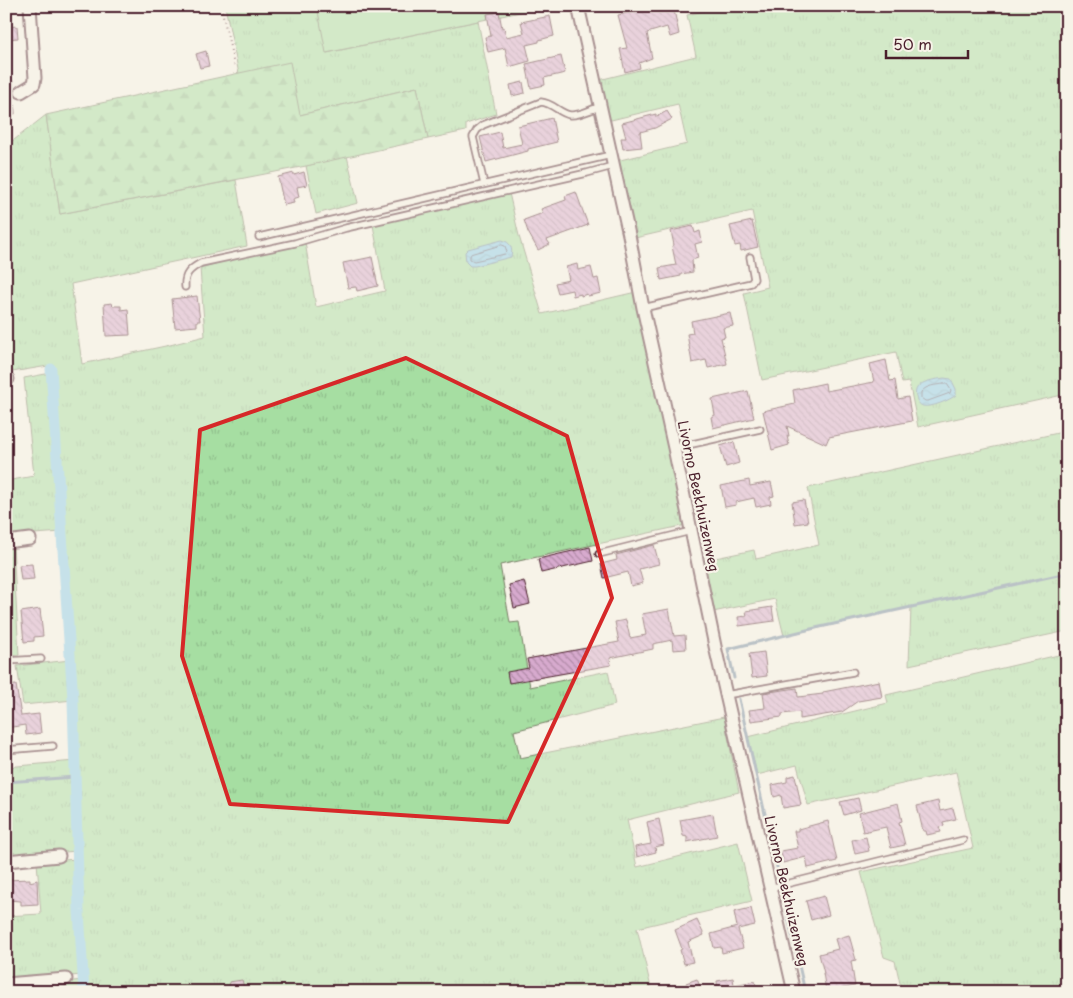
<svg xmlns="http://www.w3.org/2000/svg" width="1073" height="998" font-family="'Playpen Sans',sans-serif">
<defs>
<pattern id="grass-tufts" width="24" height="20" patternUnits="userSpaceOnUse" patternTransform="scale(1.25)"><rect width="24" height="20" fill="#a6dea2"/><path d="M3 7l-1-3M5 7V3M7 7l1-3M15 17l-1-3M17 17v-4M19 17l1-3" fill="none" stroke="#90be8c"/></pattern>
<pattern id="forest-firs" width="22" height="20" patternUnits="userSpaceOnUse" patternTransform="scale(1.25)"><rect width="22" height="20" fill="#a6dea2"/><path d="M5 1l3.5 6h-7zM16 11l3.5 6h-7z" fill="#90be8c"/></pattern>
<pattern id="water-waves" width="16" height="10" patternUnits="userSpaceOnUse" patternTransform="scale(1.25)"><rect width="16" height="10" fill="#8acdeb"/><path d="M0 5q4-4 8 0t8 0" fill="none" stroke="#79b0ca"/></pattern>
<pattern id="building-back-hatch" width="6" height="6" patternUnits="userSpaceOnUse" patternTransform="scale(1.25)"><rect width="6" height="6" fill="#d7aace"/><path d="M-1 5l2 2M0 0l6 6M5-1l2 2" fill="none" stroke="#b08aa7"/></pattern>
</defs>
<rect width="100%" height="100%" fill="#f7f3e8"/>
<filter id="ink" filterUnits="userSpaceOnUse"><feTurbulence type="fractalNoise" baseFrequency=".02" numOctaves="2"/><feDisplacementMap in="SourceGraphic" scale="10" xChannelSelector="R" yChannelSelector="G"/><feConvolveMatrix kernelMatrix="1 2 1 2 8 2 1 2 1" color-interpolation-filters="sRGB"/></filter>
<g filter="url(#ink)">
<path fill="url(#grass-tufts)" stroke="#787e66" d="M225,6H317L327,53L478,21L496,114L466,124V131L428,139L417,87L300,115L239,74Z
M723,6H1067V394L918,427L909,382L902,383L896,352L762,380L744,293L768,287L752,211L635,238L616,161L687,144L678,104L607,121L599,80L696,56L687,15Z
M46,115L60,214L236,180L247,246L71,284L82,364L170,345L205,336L200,268L248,255L305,242L316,307L385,291L373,225L509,193L519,236L542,314L636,292L686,525L500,565L510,623L519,622L530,687L608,671L615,705L514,731L520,758L724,717L739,792L627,820L637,867L738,842L752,901L637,928L652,992H88L80,848L77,700L73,657L54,365L6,373V142L14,140Z
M347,156L358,203L316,214L306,166Z
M51,373L62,532L6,536V481L34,476L24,378Z
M1067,431V631L909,665L911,607L784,636L775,599L713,612L701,561L754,550L756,559L819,545L808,488Z
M13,545L19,655L6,656V546Z
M1067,653V992H902L895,961L884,957L861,872L973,848L956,772L808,805L797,765L757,775L748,737L888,703L886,695Z
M70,660L73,700L23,705L17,666Z
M75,761L77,851L6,857V767Z
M77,859L79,911L83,975L6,981V916L41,914L37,862Z
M83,980L84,992H6V988Z"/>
<path fill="url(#forest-firs)" stroke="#787e66" d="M290,62L300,115L417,87L428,139L306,166L60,214L46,115Z"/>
<path fill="#a6dea2" stroke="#787e66" d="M317,6H549L326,53Z"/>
<path fill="url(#water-waves)" stroke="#70879e" d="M502,240C511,242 513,249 511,257L475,266H470L466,262L465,252L468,249Z
M944,378L951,379L956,389V395C950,400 931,408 923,406C919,405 917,401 916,397C912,381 934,380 944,378Z"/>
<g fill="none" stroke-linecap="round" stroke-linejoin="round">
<path stroke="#646578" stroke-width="1" d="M502,245L505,246L507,252L505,254L474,261L470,259V256L471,254Z
M944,384H947L951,390L950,393L928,401H925L921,398V392C927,385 936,385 944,384Z"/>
<path stroke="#70879e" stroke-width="3" d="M734,678L728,649L811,629L1067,573
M739,699L779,876
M6,782L75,777
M783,894L805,992"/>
<path stroke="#8acdeb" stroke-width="11" d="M51,369L73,700L79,911L84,992"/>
</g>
<path fill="url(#building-back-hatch)" stroke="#4a1f2b" d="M639,6H658L660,12L674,10L679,34L670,37L667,27L647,33L652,58L639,63L640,68L625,72L620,49L627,48L618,15L631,12L630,9Z
M499,12L502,28L504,27L506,37L524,33L521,22L550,16L554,36L539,40V42L526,45L530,61L509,67L505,48L488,52L485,37L491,36L487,14Z
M17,26L18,38L6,39V27Z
M206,51L209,66L200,68L196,54Z
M561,56L565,73L544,78L545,85L531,88L526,64Z
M6,81H13L15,114H6Z
M523,82L525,93L512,96L510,85Z
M667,111L672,119L655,128L640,132L642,147L623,149L621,138H626L622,123L656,114V117Z
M552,118L557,142L528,149V151L486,162L480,137L500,132L503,148L522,144L518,126Z
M304,172L307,185L297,187L299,197L293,199L294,203L284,205L278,177L294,173V175Z
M576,192L588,225L547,240L550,244L538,250L528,232L524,220L543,213L541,209L566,200L565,196Z
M752,221L758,247L741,251L740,245L735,246L730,226Z
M693,226L695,233L700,231L702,242L695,244L698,258L692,260L693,272L681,274V276L661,280L659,268L676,265L672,246L674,245L671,231Z
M372,257L378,286L357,291L356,287L348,288L343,263Z
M577,264L578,270L591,267L594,279L598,278L601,293L588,296L587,294L581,296V294L573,296L572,290L558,293L555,283L569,280L566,267Z
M197,296L200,321H197V326L175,328L172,299Z
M112,303L113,306H121V310L128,309L130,335L106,336L104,304Z
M730,313L733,326L723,328L725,337L721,338L727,364L708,368L706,360L692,363L687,334L693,333L691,321Z
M886,360L890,381L895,380L898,399L908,397L912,421L829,437L826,444L787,426L789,436H787L789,445L772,450L763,411L795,404L793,390L825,383L826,391L874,382L870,364Z
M748,391L754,418L713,428L711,417L715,415L712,399Z
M734,442L739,463L726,467L720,446Z
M749,480L750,486L771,482L774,496L770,497L771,504L756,507L754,498L736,502V505L725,507L721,486Z
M804,500L808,522L795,524L792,502Z
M654,545L659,564L639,569L643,583L631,586L628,572L604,578L601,564L617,560L616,555Z
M590,547L593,561L541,573L538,559Z
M32,564L34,579L21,580L19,565Z
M524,581L530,604L514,608L509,585Z
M772,607L774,621L739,626L738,617L747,616L746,611Z
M40,609L43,636L34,637V641L24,642L21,612Z
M669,609L674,636L685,635L686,649L673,650L672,640L653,644V649L610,658L611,665L509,683L507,672L529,668L527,659L619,642L615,622L626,620L630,638L646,635L642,614Z
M764,652L767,676L752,678L749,654Z
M879,681L882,697L858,701L842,712L800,719V712L782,714V717L751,721L749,710L765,708L763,693L797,688L798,697L823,694V692Z
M16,685L21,716L39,714L41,733L26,735L25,725L6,728V713L8,712L6,686Z
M795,775L801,805L783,808L781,795L774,797L772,785L787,782V777Z
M858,798L861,810L844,815L840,802Z
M938,801L940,811L953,808L956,819L943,822L944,826L939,827L941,832L927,835L926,831H923L917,806Z
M898,803L902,821L899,822L905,845L891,848L886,827L863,832L859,813Z
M713,814L717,836L687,842V837L683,836L680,820Z
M659,819L664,845L655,847L656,852L637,857L635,847L651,844L647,822Z
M828,821L837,861L808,868L806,857L783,863L781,851L798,848L794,831H798V829Z
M866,837L869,851L855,854L852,840Z
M30,879V882L37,880L38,904L21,905V901L6,900V880Z
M824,896L829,915L811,920L806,901Z
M751,908L755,925L738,929L743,948L722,953L721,947L714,948L711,934L737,927L734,912Z
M697,920L704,935L688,942L693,962L684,964L680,950L682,949L675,930Z
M849,935L856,960L851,961L855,986L826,991L823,973H824L819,954L838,949L835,939Z
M733,978L734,985L755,981L757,992H718L717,981Z
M697,979L701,989L694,992H689L686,983Z
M242,980L245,992H231L229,982Z"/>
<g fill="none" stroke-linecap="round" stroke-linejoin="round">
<defs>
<path id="lane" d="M484,184L473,137L477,130L483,125L541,102C553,103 559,113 570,115C579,116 591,109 600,107
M259,237L611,155
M185,287C184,274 190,269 201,263L295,243L346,228L587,173L613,166
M643,308L751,283L754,279L750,257
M674,448L760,429
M599,554L691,531
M6,661L41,659
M726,695L853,672
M6,750L53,746
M770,888L963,840"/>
<path id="street" d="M578,6L629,235L643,308L674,448L716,651L794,992
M21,92L34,84L35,78L30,6
M6,379H8
M6,542L30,539
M6,861L59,856
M6,984L66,979"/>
</defs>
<use href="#lane" stroke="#4a1f2b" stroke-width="9"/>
<use href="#street" stroke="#4a1f2b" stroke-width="15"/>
<path stroke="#4a1f2b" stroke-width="2" stroke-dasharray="1 4" stroke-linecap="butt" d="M221,6L234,65"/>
<use href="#lane" stroke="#f7f3e8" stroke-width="5.5"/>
<use href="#street" stroke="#f7f3e8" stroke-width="11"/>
</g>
</g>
<path d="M0 0H1073V998H0ZM406,358L567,436L612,598L508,822L230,804L182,656L200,430Z" fill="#f7f3e8" fill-opacity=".55" fill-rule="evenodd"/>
<path fill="none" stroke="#d62828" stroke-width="4" stroke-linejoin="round" d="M406,358L567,436L612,598L508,822L230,804L182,656L200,430Z"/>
<g text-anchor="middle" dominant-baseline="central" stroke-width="4.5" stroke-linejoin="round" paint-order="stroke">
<g font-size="14" fill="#4a1f2b" stroke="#f7f3e8">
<text transform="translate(699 496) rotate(78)">Livorno Beekhuizenweg</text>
<text transform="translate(787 891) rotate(77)">Livorno Beekhuizenweg</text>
</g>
</g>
<rect width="1073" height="998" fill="none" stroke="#f7f3e8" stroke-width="25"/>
<rect x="12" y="12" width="1048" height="973" fill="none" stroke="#4a1f2b" stroke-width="2" filter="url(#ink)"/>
<path d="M886 50v8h82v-8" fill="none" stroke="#4a1f2b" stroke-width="2.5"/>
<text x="893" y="50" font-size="15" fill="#4a1f2b" stroke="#f7f3e8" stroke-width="4" paint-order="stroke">50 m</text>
</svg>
